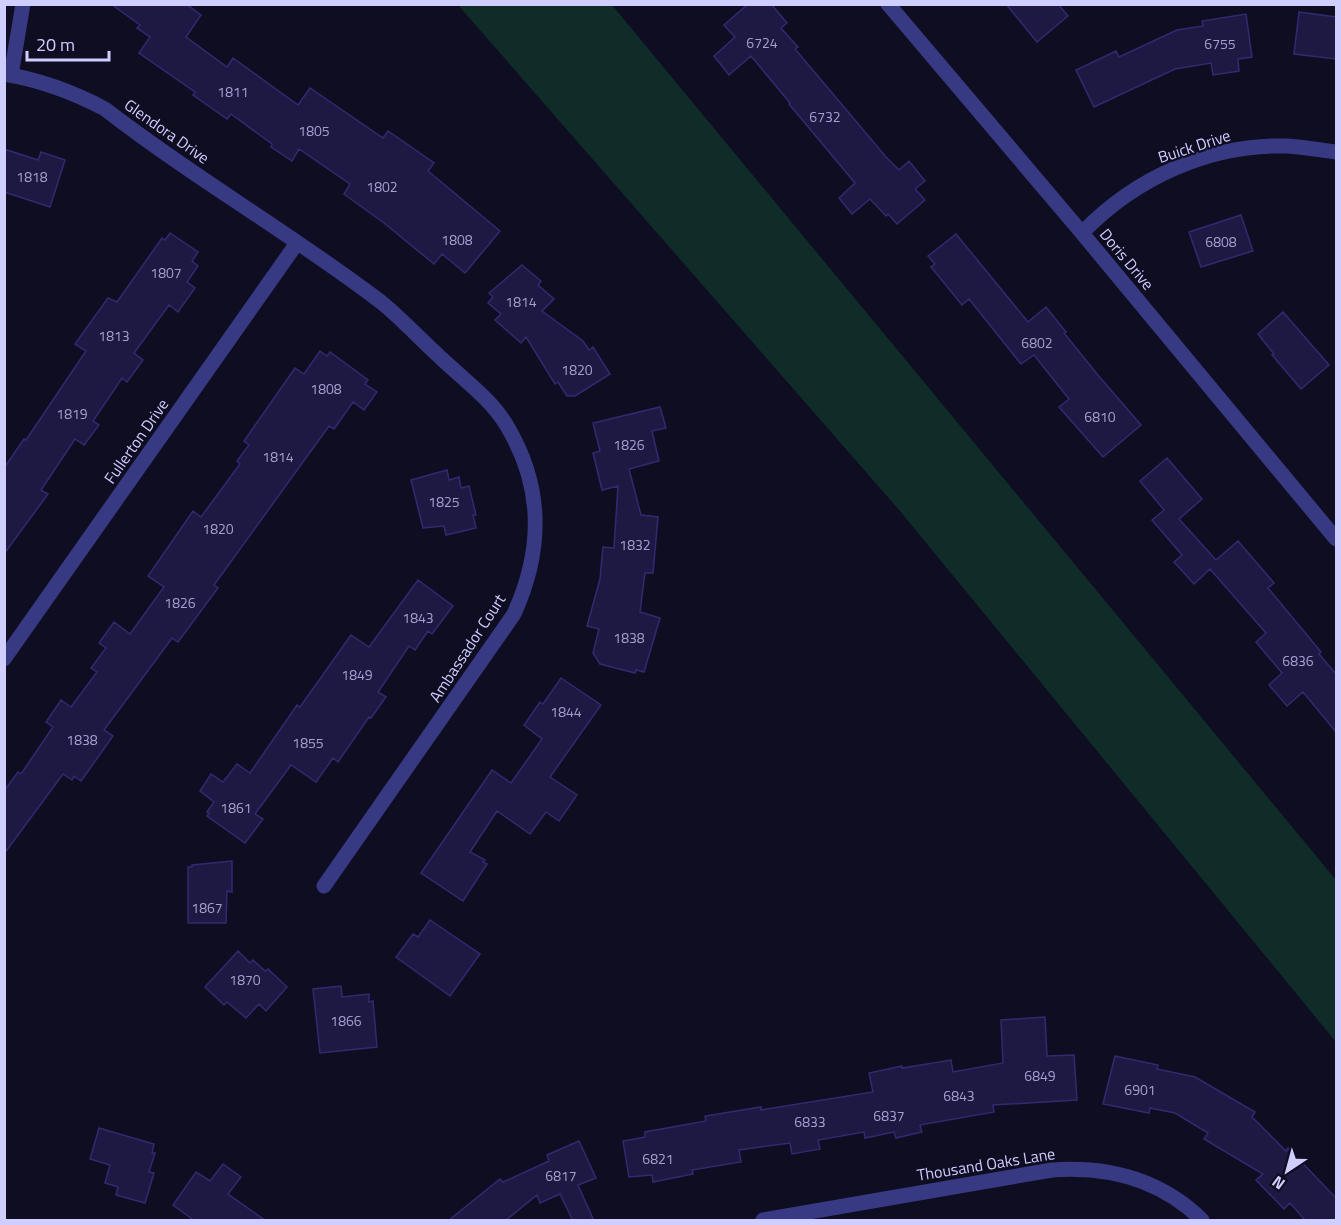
<svg xmlns="http://www.w3.org/2000/svg" width="1341" height="1225" font-family="'Titillium Web',sans-serif">
<rect width="100%" height="100%" fill="#0f0d22"/>
<path fill="#102c29" d="M458,5H612L1336,880V1042L900,511Z"/>
<path fill="#1e1943" stroke="#322a70" stroke-width="1.5" d="M111,4H186L201,15L186,37L227,67L233,58L298,105L310,88L383,138L388,131L434,163L428,171L500,231L465,273L442,254L434,264L384,223L344,194L350,184L299,149L292,161L271,147L272,144L231,114L227,119L193,95L195,92L139,53L150,37L137,28L140,25Z
M748,4H771L787,23L781,28L798,47L795,49L886,157L899,170L909,161L925,181L915,189L925,200L897,224L888,214L886,216L870,199L852,214L839,198L855,183L789,104L790,103L751,56L729,75L714,56L735,37L724,25Z
M1006,4H1058L1068,16L1037,42Z
M1299,12L1336,17V59L1294,54Z
M1246,14L1252,57L1238,59L1239,71L1213,75L1211,63L1175,69L1094,107L1076,70L1116,51L1119,57L1177,30L1203,26L1202,21Z
M4,149L38,160L41,152L65,160L50,207L4,192Z
M1241,215L1253,251L1201,267L1189,232Z
M170,233L198,252L192,261L198,266L187,282L195,288L178,312L169,305L134,353L143,360L127,382L122,378L93,421L99,425L84,445L75,439L41,490L48,494L4,554V468L24,439L26,440L86,351L75,344L108,298L117,302L162,238L165,240Z
M956,234L1028,322L1046,307L1066,332L1064,333L1097,374L1141,425L1103,457L1059,407L1069,399L1034,355L1021,364L969,299L962,305L931,267L935,264L928,256Z
M522,265L541,281L538,285L554,299L542,311L583,341L589,350L593,347L610,374L575,396H567L558,382L555,384L526,337L521,343L495,320L501,314L488,303L493,297L489,293Z
M1283,312L1329,365L1301,389L1272,355L1274,354L1258,334Z
M320,351L327,356L330,352L368,380L365,384L377,392L364,410L353,402L334,429L329,426L214,585L218,588L178,642L172,638L104,730L113,736L81,781L74,776L72,780L63,774L4,854V791L18,772L21,774L53,727L46,722L61,700L71,707L97,672L91,668L106,648L99,643L114,622L130,634L164,587L148,576L193,511L201,517L240,464L237,461L249,445L244,441L295,368L304,374Z
M660,407L666,428L652,431L659,461L629,469L641,515L658,517L653,573H645L640,612L660,618L644,672L636,670L635,673L600,664L593,653L599,629L587,626L600,579L603,547L614,548L618,486L602,490L593,453L600,451L593,423Z
M1167,458L1202,499L1179,519L1216,560L1238,541L1274,583L1268,588L1321,652L1319,654L1336,674V732L1303,692L1287,706L1269,685L1282,673L1256,642L1266,633L1210,569L1194,584L1174,562L1182,555L1152,520L1164,510L1140,481Z
M447,470L449,480L459,477L461,488L469,486L476,515H473L476,528L446,535L444,526L423,528L411,480Z
M418,580L453,606L432,634L428,631L415,650L409,646L378,692L386,697L371,718L369,717L338,762L333,758L316,782L291,765L255,814L263,819L245,843L207,816L209,813L207,812L214,802L200,791L211,774L223,782L237,764L250,773L297,705L300,707L351,635L369,647Z
M561,678L601,705L550,777L577,795L559,821L546,812L530,834L497,811L470,852L485,860L483,862L487,864L463,901L421,873L492,770L511,783L542,739L524,725L540,702L543,704Z
M232,861V892L227,891L226,923H188V867H192V865Z
M430,920L480,954L450,996L396,957L413,934L418,937Z
M238,951L250,963L253,960L265,971L268,969L287,987L266,1011L259,1004L246,1018L227,1002L224,1005L205,987Z
M341,986L342,997L369,994V1002L373,1001L377,1047L320,1053L313,989Z
M1045,1017L1047,1056L1074,1055L1077,1100L993,1105L994,1112L920,1125L922,1132L896,1138L894,1132L865,1138L864,1132L818,1140L820,1149L792,1154L790,1143L739,1150L741,1162L692,1170L693,1174L653,1182L652,1175L629,1177L623,1141L645,1137V1132L706,1121L705,1116L761,1107V1110L873,1092L869,1073L902,1066V1068L951,1060L953,1072L1003,1063L1001,1020Z
M1115,1056L1158,1065L1157,1069L1195,1077L1255,1112L1252,1117L1286,1151L1288,1148L1336,1198V1221H1306L1290,1203L1284,1209L1256,1180L1263,1174L1204,1139L1208,1133L1175,1113L1150,1108L1149,1113L1103,1104Z
M99,1128L154,1144L152,1153H155L149,1172L154,1173L145,1203L116,1195L118,1187L105,1183L110,1165L90,1159Z
M579,1141L596,1178L578,1185L594,1221H573L560,1194L540,1203L537,1195L505,1221H448L500,1179L503,1182L549,1161L547,1155Z
M223,1164L241,1177L228,1194L266,1221H195L173,1205L196,1172L210,1181Z"/>
<g fill="none" stroke-linecap="round" stroke-linejoin="round">
<path stroke="#373a82" stroke-width="15" d="M888,4L1082,233L1336,539
M4,74C41,80 73,92 105,109C194,178 292,234 381,302C402,319 421,340 441,358C464,380 491,399 507,426C544,488 543,550 514,614L324,886
M11,75L23,4
M1082,233C1135,178 1209,144 1287,146C1303,147 1320,150 1336,152
M4,659L297,243
M763,1220L1052,1170C1108,1166 1161,1180 1202,1220"/>
</g>
<g text-anchor="middle" dominant-baseline="central" stroke-width="4.5" stroke-linejoin="round" paint-order="stroke">
<g font-size="14" fill="#a4a1d0">
<text x="762" y="42">6724</text>
<text x="1220" y="43">6755</text>
<text x="233" y="91">1811</text>
<text x="825" y="116">6732</text>
<text x="314" y="130">1805</text>
<text x="32" y="176">1818</text>
<text x="382" y="186">1802</text>
<text x="457" y="239">1808</text>
<text x="1221" y="241">6808</text>
<text x="166" y="272">1807</text>
<text x="521" y="301">1814</text>
<text x="114" y="335">1813</text>
<text x="1037" y="342">6802</text>
<text x="577" y="369">1820</text>
<text x="326" y="388">1808</text>
<text x="72" y="413">1819</text>
<text x="1100" y="416">6810</text>
<text x="629" y="444">1826</text>
<text x="278" y="456">1814</text>
<text x="444" y="501">1825</text>
<text x="218" y="528">1820</text>
<text x="635" y="544">1832</text>
<text x="180" y="602">1826</text>
<text x="418" y="617">1843</text>
<text x="629" y="637">1838</text>
<text x="1298" y="660">6836</text>
<text x="357" y="674">1849</text>
<text x="566" y="711">1844</text>
<text x="82" y="739">1838</text>
<text x="308" y="742">1855</text>
<text x="236" y="807">1861</text>
<text x="207" y="907">1867</text>
<text x="245" y="979">1870</text>
<text x="346" y="1020">1866</text>
<text x="1040" y="1075">6849</text>
<text x="1140" y="1089">6901</text>
<text x="959" y="1095">6843</text>
<text x="889" y="1115">6837</text>
<text x="810" y="1121">6833</text>
<text x="658" y="1158">6821</text>
<text x="561" y="1175">6817</text>
</g>
<g font-size="16" fill="#d0ceff" stroke="#0f0d22">
<text transform="translate(167 131) rotate(35)">Glendora Drive</text>
<text transform="translate(1194 146) rotate(-18)">Buick Drive</text>
<text transform="translate(1127 259) rotate(50)">Doris Drive</text>
<text transform="translate(136 441) rotate(-55)">Fullerton Drive</text>
<text transform="translate(467 648) rotate(-57)">Ambassador Court</text>
<text transform="translate(986 1164) rotate(-9)">Thousand Oaks Lane</text>
</g>
</g>
<rect width="1341" height="1225" fill="none" stroke="#d0ceff" stroke-width="12"/>
<g transform="translate(1287 1171) rotate(216)" stroke="#0f0d22" stroke-width="4.5" paint-order="stroke">
<path d="M0-4.5L10 22L0 15L-10 22Z" fill="#d0ceff"/>
<text y="-9" font-size="16" font-weight="bold" text-anchor="middle" fill="#d0ceff">N</text>
</g>
<path d="M27 51v9h82v-9" fill="none" stroke="#d0ceff" stroke-width="3"/>
<text x="36" y="51" font-size="18" fill="#d0ceff" stroke="#0f0d22" stroke-width="4.5" paint-order="stroke">20 m</text>
</svg>
